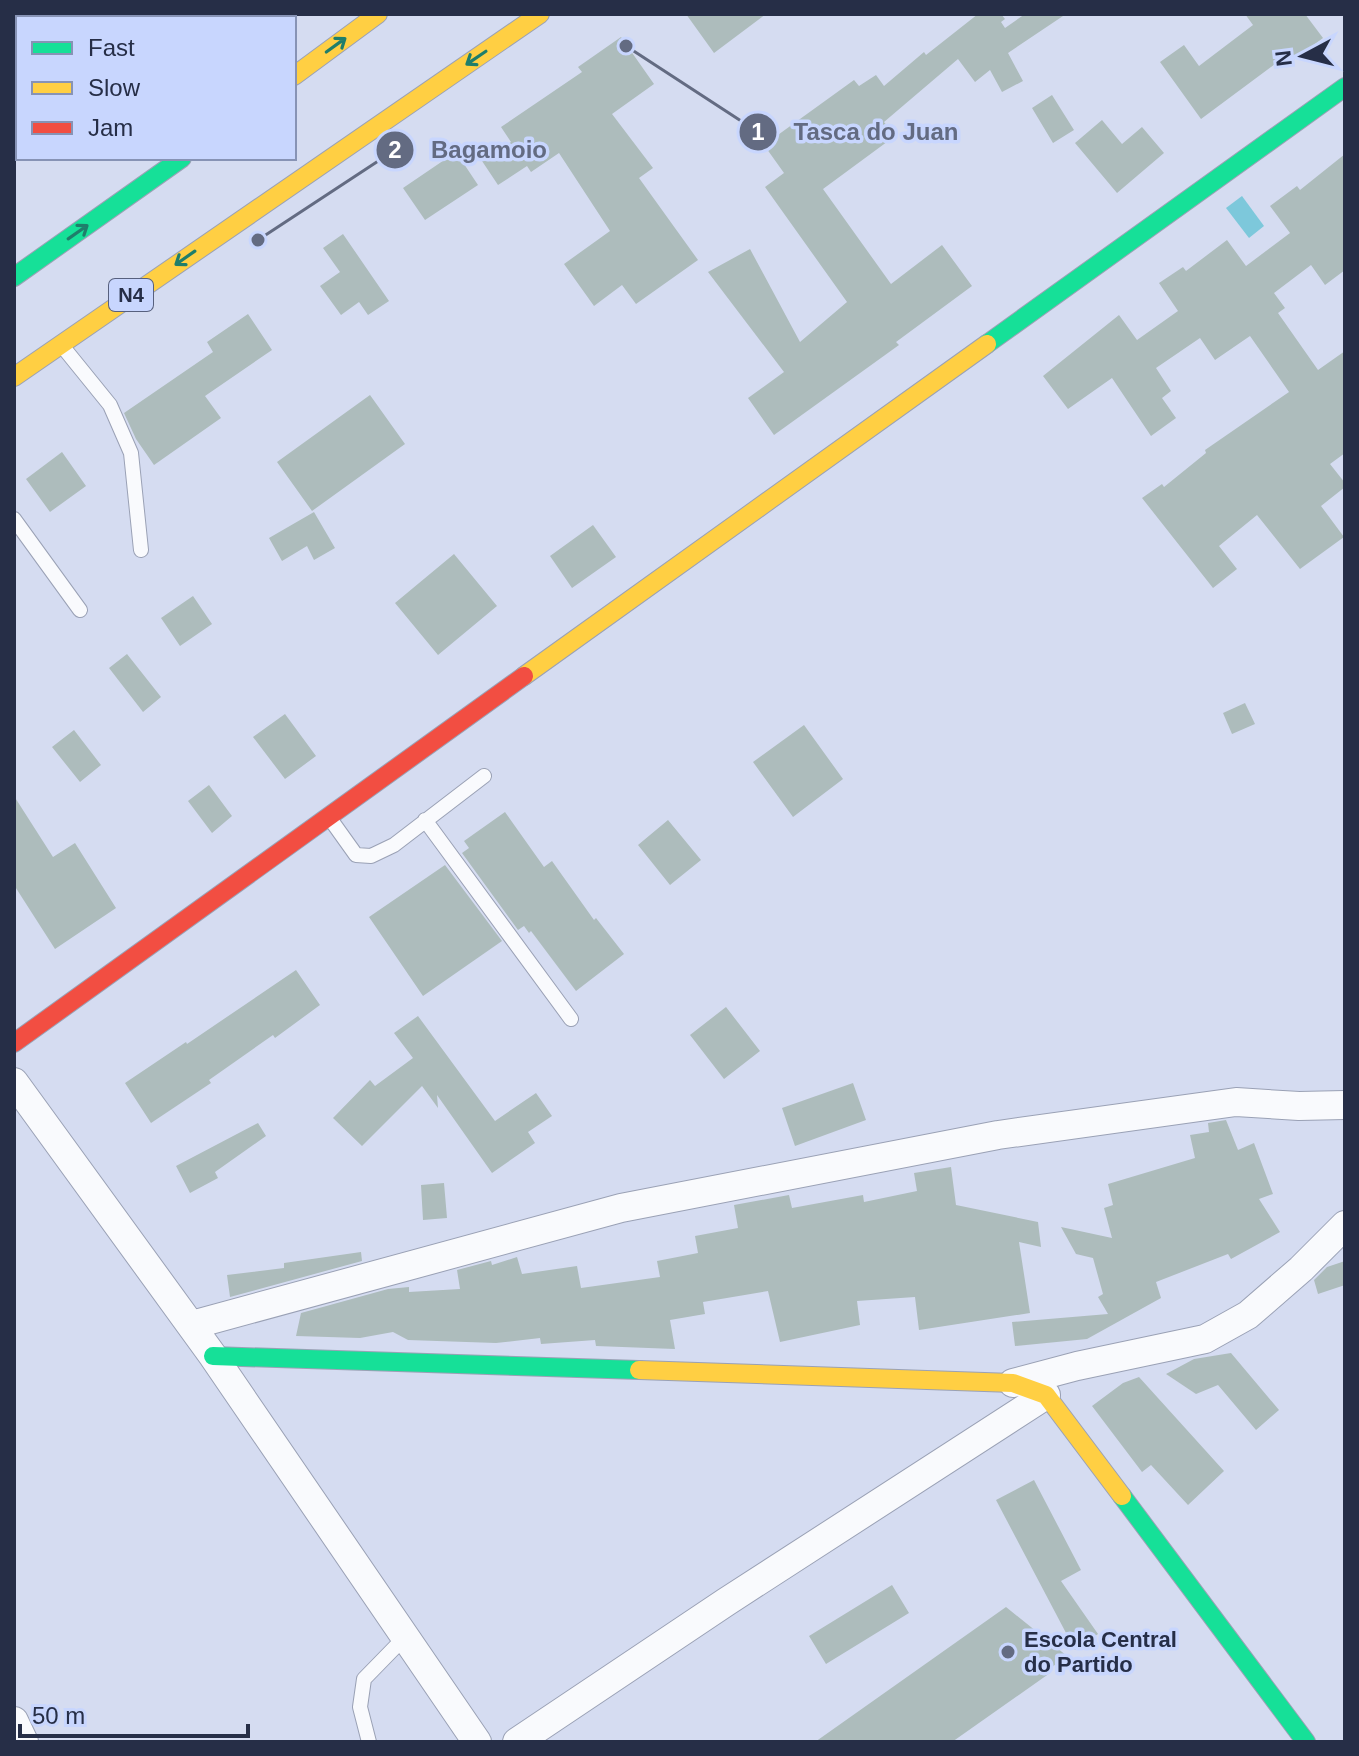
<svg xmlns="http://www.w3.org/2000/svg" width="1359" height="1756" font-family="Arial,sans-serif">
<rect width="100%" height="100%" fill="#d5dcf1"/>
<path fill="#7dc8db" d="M1242,196L1264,226L1249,238L1226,208Z"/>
<path fill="#adbcbc" d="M686,14H766L714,53Z
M978,14H1001L1005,19L1001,22L1005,28L1025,14H1066L1008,53L1023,81L1002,92L990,70L975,82L958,59L884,122L895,136L823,189L891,284L942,245L972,286L896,342L899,345L774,435L748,398L784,372L708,272L750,249L800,342L847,302L765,187L784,173L764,145L854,80L859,86L876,75L884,86L924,52L926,55Z
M1245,14H1305L1323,38L1284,67L1279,61L1201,119L1160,62L1184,45L1199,66L1253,25Z
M621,37L654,84L612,114L653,168L639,178L698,260L636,304L622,285L594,306L564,264L610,231L559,153L531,172L527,166L498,185L482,161L511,142L501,127L582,72L578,67Z
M1052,95L1074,130L1053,143L1032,108Z
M1102,120L1122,144L1142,127L1164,153L1117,193L1075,143Z
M456,152L478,185L425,220L403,188Z
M1345,154V270L1325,285L1311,265L1274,293L1285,308L1278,313L1318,370L1345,351V453L1330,464L1345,483V487L1321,506L1344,537L1300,569L1257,515L1219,546L1237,569L1213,588L1142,498L1162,484L1164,487L1206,453L1205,450L1289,392L1250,336L1215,360L1200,338L1156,368L1171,391L1162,398L1176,418L1151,436L1112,378L1068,409L1043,376L1119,315L1137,340L1178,311L1159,283L1183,267L1186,271L1227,240L1246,266L1290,233L1270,206L1297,186L1300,190Z
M343,234L389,301L368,315L359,302L341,315L320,286L340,272L323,248Z
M248,314L272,350L205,396L221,418L154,465L136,439L124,413L213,352L207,342Z
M370,395L405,444L312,511L277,462Z
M62,452L86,486L50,512L26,479Z
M314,512L335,548L314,560L307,546L282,561L269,538Z
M593,525L616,557L572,588L550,556Z
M454,554L497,606L438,655L395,603Z
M193,596L212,624L180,646L161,618Z
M127,654L161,697L143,712L109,668Z
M1245,703L1255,724L1232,734L1223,713Z
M285,714L316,756L285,779L253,737Z
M804,725L843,779L793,817L753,762Z
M74,730L101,765L80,782L52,747Z
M209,785L232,816L212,833L188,801Z
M14,796L53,857L75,843L116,908L55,949L14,885Z
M505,812L544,867L552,861L594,920L596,918L624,954L576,991L531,931L529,933L524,926L518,930L462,853L469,848L464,841Z
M668,820L701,860L670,885L638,845Z
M445,865L502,941L423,996L369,917Z
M296,970L320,1005L275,1038L273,1035L209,1080L211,1083L151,1123L125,1083L186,1042L187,1044Z
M726,1007L760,1051L724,1079L690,1035Z
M418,1016L495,1121L536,1093L552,1116L528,1132L535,1143L492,1173L437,1095L438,1108L422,1086L362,1146L333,1118L370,1080L375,1086L413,1058L394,1033Z
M853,1083L866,1120L795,1146L782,1108Z
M1226,1120L1238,1150L1254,1143L1273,1194L1259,1199L1280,1232L1231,1259L1228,1254L1156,1282L1161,1298L1087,1339L1015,1346L1012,1322L1108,1314L1098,1297L1103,1294L1093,1258L1076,1254L1061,1227L1112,1238L1104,1208L1113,1205L1108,1184L1195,1158L1190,1135L1209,1132L1208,1123Z
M258,1123L266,1136L215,1172L218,1178L190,1193L176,1166Z
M951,1167L956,1205L1038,1222L1041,1247L1019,1242L1030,1313L919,1330L915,1297L857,1301L860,1325L780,1342L768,1291L703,1302L705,1314L670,1320L675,1349L596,1346L595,1340L541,1344L540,1338L496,1343L408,1340L393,1332L360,1338L296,1336L301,1313L388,1289L409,1287V1292L460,1289L457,1270L491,1261L492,1265L517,1257L522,1274L577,1266L581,1288L660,1277L657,1261L698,1253L695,1236L738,1228L734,1205L789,1195L792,1208L863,1195L864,1202L917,1191L914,1173Z
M444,1183L447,1218L423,1220L421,1185Z
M361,1252L362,1261L230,1297L227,1275L284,1268V1263Z
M1345,1261V1285L1318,1294L1314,1280L1327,1267Z
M1231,1353L1279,1410L1256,1430L1218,1385L1196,1394L1166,1374L1194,1359Z
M1139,1377L1224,1471L1188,1505L1151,1465L1142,1472L1092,1406L1123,1383Z
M1034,1480L1081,1570L1061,1581L1098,1634L1075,1650L996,1500Z
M892,1585L909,1613L826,1664L809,1636Z
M1006,1607L1067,1656L1048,1670L1050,1673L952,1742H815Z"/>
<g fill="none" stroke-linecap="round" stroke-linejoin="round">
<defs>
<path id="lane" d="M63,347L110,405L131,453L141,550
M14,519L80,610
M331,820L356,855L371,856L394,845L484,776
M425,820L571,1019
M369,1742L360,1707L364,1679L404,1638"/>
<path id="street" d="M43,14L46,18
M14,1082L213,1356L477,1742
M192,1325L621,1208L998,1135L1236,1102L1299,1106L1345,1105
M1013,1383L1077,1366L1205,1339L1248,1315L1301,1269L1345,1225
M14,1721L24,1742
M517,1742L726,1602L1046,1395"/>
<path id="fast" d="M14,277L182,158
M987,344L1345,87
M213,1356L639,1370
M1122,1496L1306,1742"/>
<path id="slow" d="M294,76L378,14
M14,377L540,14
M524,676L987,344
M639,1370L1013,1383L1046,1395L1122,1496"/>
<path id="jam" d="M14,1043L524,676"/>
</defs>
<use href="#lane" stroke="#9aa1b5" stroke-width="16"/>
<use href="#street" stroke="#9aa1b5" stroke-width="30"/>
<use href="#fast" stroke="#9aa1b5" stroke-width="20"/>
<use href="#slow" stroke="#9aa1b5" stroke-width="20"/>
<use href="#jam" stroke="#9aa1b5" stroke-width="20"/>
<use href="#lane" stroke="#f9fafd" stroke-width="14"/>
<use href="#street" stroke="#f9fafd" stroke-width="28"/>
<use href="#fast" stroke="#16e098" stroke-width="18"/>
<use href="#slow" stroke="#ffcf43" stroke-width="18"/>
<use href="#jam" stroke="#f24e42" stroke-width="18"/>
</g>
<defs><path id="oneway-shaft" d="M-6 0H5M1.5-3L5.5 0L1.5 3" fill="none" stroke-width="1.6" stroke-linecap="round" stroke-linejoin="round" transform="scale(2)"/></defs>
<g stroke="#1f7e6b">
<use href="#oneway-shaft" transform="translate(336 45) rotate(-36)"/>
<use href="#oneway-shaft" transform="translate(476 58) rotate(146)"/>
<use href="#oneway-shaft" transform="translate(78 232) rotate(-35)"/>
<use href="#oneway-shaft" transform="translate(185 258) rotate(145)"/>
</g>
<circle fill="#636b82" stroke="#c8d6fe" stroke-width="3" cx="1008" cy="1652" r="8"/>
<g text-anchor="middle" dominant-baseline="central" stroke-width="7" stroke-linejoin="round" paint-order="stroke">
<rect fill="#c8d6fe" stroke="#57607e" stroke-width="2" x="109" y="279" width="44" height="32" rx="6"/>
<g font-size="20" font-weight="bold" fill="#262e47">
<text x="131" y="295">N4</text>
</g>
<g font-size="22" font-weight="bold" fill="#262e47" stroke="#c8d6fe" text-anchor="start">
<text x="1024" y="1639">Escola Central<tspan x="1024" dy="25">do Partido</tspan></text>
</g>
</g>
<path fill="none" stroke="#636b82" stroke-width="3" d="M626 46L758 132M258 240L395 150"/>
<g fill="#636b82" stroke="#c8d6fe" stroke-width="3">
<circle cx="626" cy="46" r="8"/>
<circle cx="258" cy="240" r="8"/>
<circle cx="758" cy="132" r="20"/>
<circle cx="395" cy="150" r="20"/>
</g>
<g font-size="24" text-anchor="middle" font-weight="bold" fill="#fff">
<text x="758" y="140">1</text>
<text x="395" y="158">2</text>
</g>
<g font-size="24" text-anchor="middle" font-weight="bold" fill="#636b82" stroke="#c8d6fe" stroke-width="7" stroke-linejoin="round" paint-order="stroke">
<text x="876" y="140">Tasca do Juan</text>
<text x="489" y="158">Bagamoio</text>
</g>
<rect width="1359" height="1756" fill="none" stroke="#262e47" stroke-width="32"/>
<rect x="16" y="16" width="280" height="144" fill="#c8d6fe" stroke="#8793b5" stroke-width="2"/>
<rect x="32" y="42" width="40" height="12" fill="#16e098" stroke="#8793b5" stroke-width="2"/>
<text x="88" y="56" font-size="24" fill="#262e47">Fast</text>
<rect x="32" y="82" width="40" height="12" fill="#ffcf43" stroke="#8793b5" stroke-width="2"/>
<text x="88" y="96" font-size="24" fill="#262e47">Slow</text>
<rect x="32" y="122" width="40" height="12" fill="#f24e42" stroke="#8793b5" stroke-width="2"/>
<text x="88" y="136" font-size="24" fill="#262e47">Jam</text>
<g transform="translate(1303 56) rotate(263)" stroke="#c8d6fe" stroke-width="6" paint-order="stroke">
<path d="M0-6L14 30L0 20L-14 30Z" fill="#262e47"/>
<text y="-12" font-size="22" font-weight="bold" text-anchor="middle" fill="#262e47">N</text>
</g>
<path d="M20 1724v12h228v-12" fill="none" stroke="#262e47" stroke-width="4"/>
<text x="32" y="1724" font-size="24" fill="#262e47" stroke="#c8d6fe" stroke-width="6" paint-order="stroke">50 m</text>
</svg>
